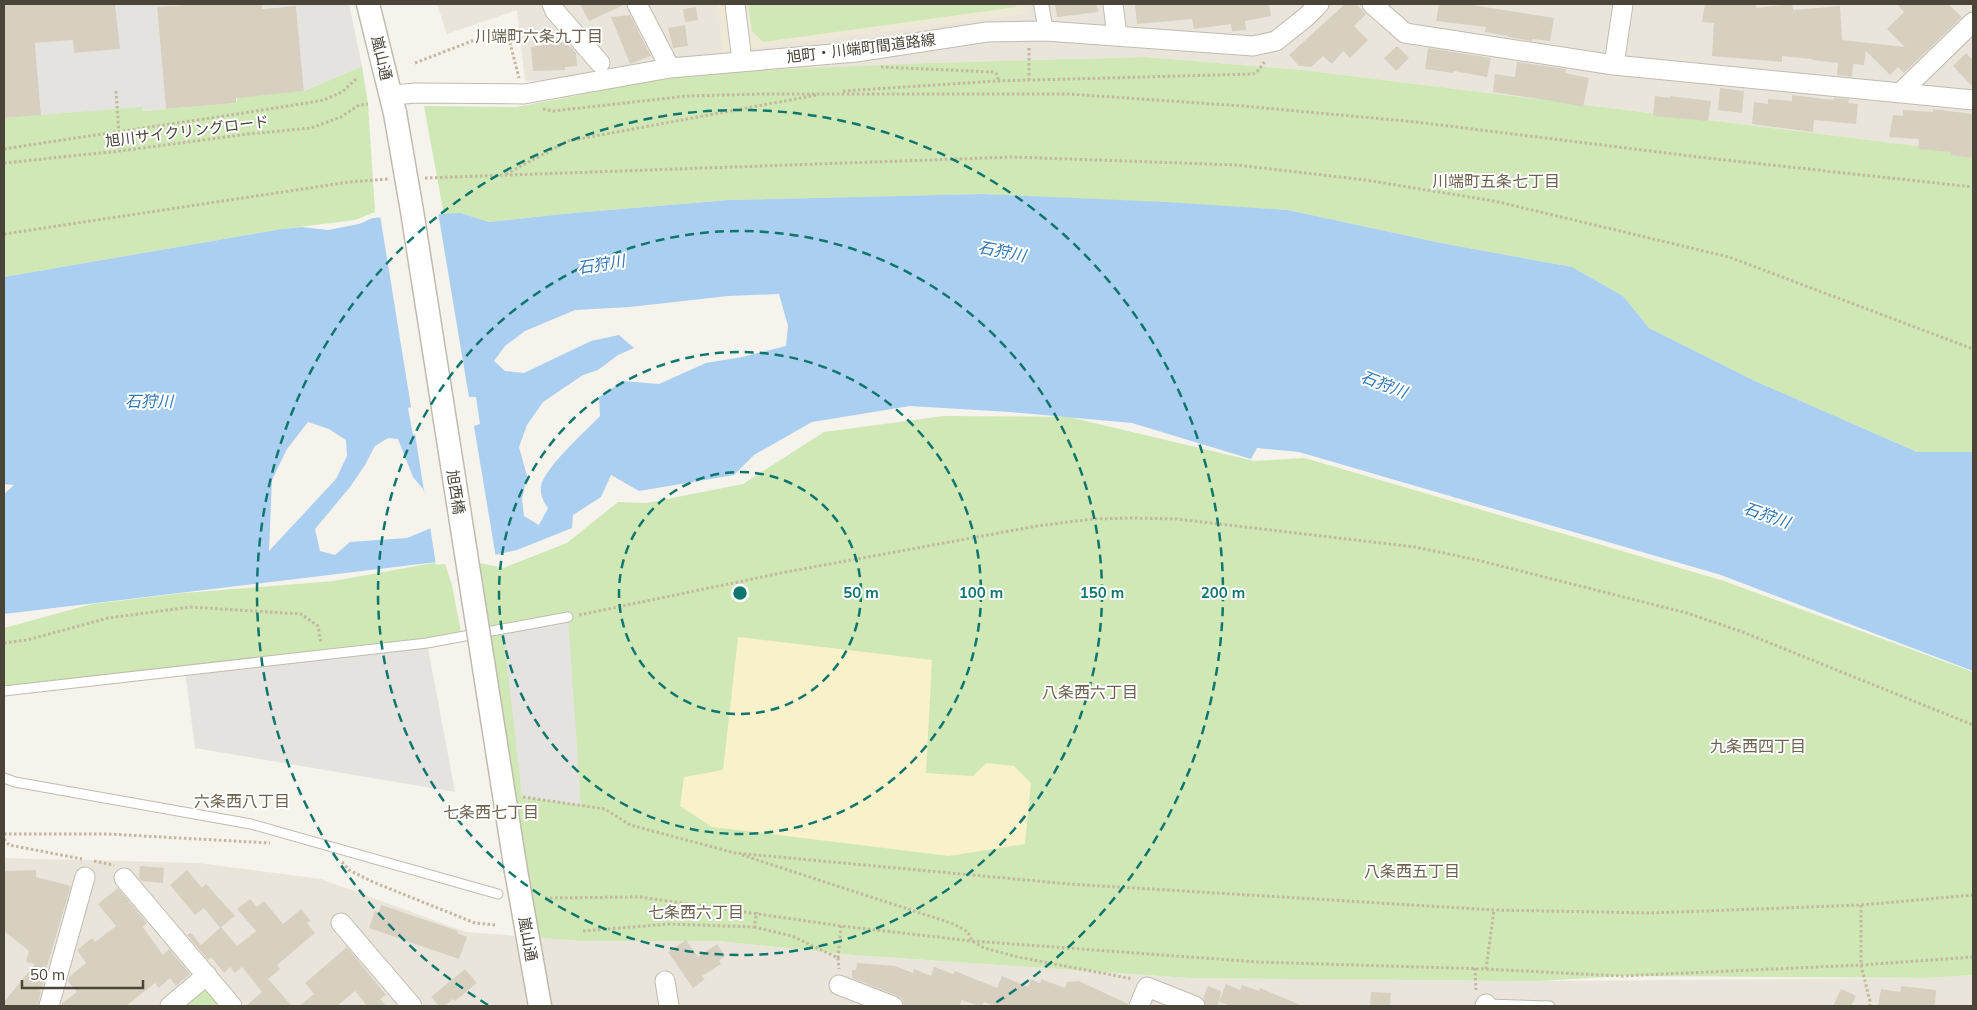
<svg xmlns="http://www.w3.org/2000/svg" width="1977" height="1010" font-family="Mulish,'Noto Sans JP',sans-serif">
<rect width="100%" height="100%" fill="#f5f3eb"/>
<path fill="#e9e5da" d="M437,4H1973V153L1303,70L1145,57L928,63L525,81L517,10L447,34Z
M4,858L198,863L321,879L466,932L585,941H717L854,955L1189,978L1539,981L1925,978L1973,975V1006H4Z"/>
<path fill="#eee9d6" d="M718,4H1025L1026,14L722,52Z"/>
<path fill="#cfe8b5" d="M748,4H1015L1016,7L763,42L752,31Z
M1145,57L1303,70L1973,153V452H1917L1755,381L1649,328L1623,296L1572,267L1441,243L1288,210L982,194L729,200L573,213L489,222L461,213L444,215L424,106L516,107L580,95L666,74L928,63Z
M362,66L368,104L375,212L355,220L282,229L4,277V118L142,106L143,111L236,103L241,87L304,91Z
M944,416L1069,417L1254,461L1305,458L1724,581L1973,672V975L1925,978L1621,976L1539,981L1189,978L854,955L717,941H585L527,937L466,560L503,568L567,543L618,502L647,503L743,484L824,432Z
M444,561L452,585L462,637L4,691V628L92,604L184,593L334,581Z
M200,980L219,1003L217,1006H170Z"/>
<path fill="#f8f1c9" d="M738,637L932,660L926,773L973,776L986,763L1014,766L1031,783L1025,844L949,856L712,827L680,806L684,777L723,770Z"/>
<path fill="#e4e3df" d="M115,4H196L157,7L166,109L143,111L142,107L41,115L35,43L73,40L75,53L119,49Z
M262,4H349L362,66L304,91L296,6L262,9Z
M568,617L581,805L522,797L503,629Z
M427,643L455,792L195,748L185,670Z"/>
<path fill="#aacff0" fill-rule="evenodd" d="M982,194L1166,202L1288,210L1441,243L1572,267L1623,296L1649,328L1755,381L1917,452H1973V671L1721,575L1299,452L1257,448L1251,459L1132,423L1010,412L910,406L812,422L754,455L734,475L639,491L611,475L601,497L573,515L572,528L517,550L495,555L4,614V494L14,485L4,484V277L282,229L302,227L328,230L359,224L373,218L461,213L489,222L573,213L729,200ZM779,294L788,326L786,346L742,357L706,363L659,384L623,381L599,397L600,416C586,431 545,467 541,486C540,495 543,501 548,508L539,525L524,516L522,499L527,476L519,447L527,425L543,402L583,375L598,370L618,355L634,348L619,335L591,341L524,373L505,371L494,361L505,346L525,331L575,310L630,307L728,296ZM308,422L329,429L346,440L347,456L336,479L269,551L272,480L287,449ZM388,438L398,439L413,477L423,489L436,526L407,538L350,542L335,555L320,551L315,529L350,487L365,465L375,446Z"/>
<path fill="#f5f3eb" d="M438,212L469,397H476L480,424L474,426L496,558L436,565L430,526L433,524L427,510L415,434L413,435L408,408L411,407L380,215Z"/>
<path fill="#d7d0c1" d="M4,4H115L120,49L74,53L73,40L35,43L41,115L4,118Z
M196,4H262V9L296,6L304,91L236,98V103L166,109L157,7Z
M580,4H626L589,21Z
M1055,4H1097L1098,12L1057,17Z
M1135,4H1269L1271,16L1245,21L1246,30L1232,31L1231,24L1194,29L1192,19L1137,24Z
M1345,4H1356L1366,14L1354,26L1368,40L1350,58L1343,51L1332,64L1323,56L1311,67L1299,66L1289,55Z
M1439,4H1466L1554,18L1550,41L1532,39V41L1508,37V36L1485,32L1486,27L1436,21Z
M1705,4H1756V8L1792,4L1793,10L1840,6L1842,40L1905,47L1887,29L1904,12L1897,4H1948L1962,17L1904,73L1898,67L1890,75L1866,51L1864,65L1853,64L1852,77L1837,75L1838,63L1812,60V59L1782,56V62L1712,56L1714,23L1702,22Z
M696,7L698,20L685,22L683,9Z
M630,15L651,56L630,64L611,17Z
M685,25L688,46L673,48L668,28Z
M559,42L568,43L569,47H571L576,53L577,66L565,67V70L533,71L531,47Z
M1397,46L1409,58L1396,71L1384,58Z
M1428,48L1491,58L1487,77L1454,71L1453,73L1425,69Z
M1966,53L1973,60V87L1953,66Z
M1517,62L1566,69L1565,73L1589,78L1583,107L1564,103L1493,92L1495,74L1515,77Z
M1720,88L1744,91L1742,113L1718,110Z
M1792,95L1833,100L1834,98L1849,99L1848,103L1858,104L1856,124L1814,120L1813,132L1752,124L1754,102L1768,104V99L1792,101Z
M1655,96L1670,98V96L1711,101L1708,121L1653,116Z
M1933,109L1973,114V158L1951,155V152L1918,149L1919,139L1889,137L1893,115L1903,116V110L1933,112Z
M140,866L164,868L163,883L142,881L139,878Z
M36,870V877L71,886L45,973L46,974L43,984L39,990L41,991L38,1006H4V1002L35,964L26,962L29,951L4,931V871Z
M187,870L202,888L206,884L235,916L220,928L204,908L195,915L170,885Z
M118,888L147,923L143,927L163,955L169,949L190,974L176,986L170,978L159,988L155,983L126,1006H61L62,1003L77,992L68,981L69,977L86,963L77,950L92,938L95,942L116,926L98,904Z
M250,899L257,907L264,901L283,924L301,909L311,921L307,923L315,933L277,965L280,969L268,979L292,1006H246L262,992L242,967L235,973L230,967L224,973L211,957L208,960L187,935L191,933L201,945L221,927L237,946L256,931L237,909Z
M381,905L458,931L457,933L467,937L459,959L369,928L375,911L379,912Z
M686,940L698,957L717,944L725,956L719,961L721,964L702,976L705,979L693,988L668,952Z
M347,947L386,995L380,999L386,1006H367L355,991L337,1006H299L314,994L305,983Z
M857,963L895,966L913,973L914,969L931,976L934,967L953,974L955,971L997,988L1002,976L1028,987L1031,979L1040,983L1041,979L1065,988L1067,982L1079,981L1128,1004V1006H995L984,1002L982,1006H979L962,1000L959,1006H904L902,999L898,996L852,978V970H856Z
M465,969L477,983L455,1001L453,999L445,1006H439L431,997Z
M1226,984L1240,990L1242,985L1259,991L1260,988L1303,1006H1231L1219,1002Z
M1208,986L1221,991L1218,1006H1206L1203,998Z
M1901,986L1936,990L1935,1006H1878L1881,989L1900,992Z
M1841,989L1856,996L1851,1006H1833Z
M1371,992L1391,993L1390,1006H1370Z"/>
<g fill="none" stroke-linecap="round" stroke-linejoin="round">
<defs>
<path id="service" d="M4,691L427,643L568,617
M4,778L15,782L251,824L498,894
M1486,1004L1550,1006"/>
<path id="pedestrian" d="M1041,4L1046,31"/>
<path id="minor" d="M552,4L555,11L600,63
M637,4L670,68
M735,4L742,61
M1113,4L1117,36
M1372,4L1405,33L1614,65L1973,100
M1614,65L1623,4
M1901,92L1973,22
M391,95L417,93L524,94L670,68L856,52L987,32L1046,31L1253,46L1276,41L1306,17L1319,4
M124,878L232,1006
M341,923L412,1006
M665,981L669,1006
M839,985L893,1006
M49,1006L85,877
M170,1006L207,975
M1139,1006L1147,987L1195,1006
M1485,1006L1486,1004"/>
<path id="tertiary" d="M368,4L395,113
M516,871L540,1006"/>
</defs>
<use href="#service" stroke="#c1bbae" stroke-width="11"/>
<use href="#pedestrian" stroke="#c1bbae" stroke-width="16"/>
<use href="#minor" stroke="#c1bbae" stroke-width="21"/>
<use href="#tertiary" stroke="#c1bbae" stroke-width="25"/>
<path stroke="#c3b89f" stroke-width="3" stroke-dasharray="2.5 2.5" stroke-linecap="butt" d="M1029,48V80
M415,63L490,34L501,33L509,39L519,78
M881,67L994,72L998,75V81
M116,91L120,151
M843,91L997,81L1253,74L1257,72L1265,61
M543,109L553,111L687,96L760,94H1068L1243,106L1416,122L1707,158L1973,187
M4,149C111,132 218,118 324,100L342,92L356,79
M4,163L120,151L248,134L311,128L341,117L359,105L368,104
M506,174L568,141L817,95
M425,178L1013,157L1237,165L1365,180L1494,201L1729,257L1973,349
M4,234L349,182L389,179
M579,615L786,572L1037,526L1093,519L1134,518L1177,519L1415,547L1477,560L1687,613L1740,631L1973,725
M4,643L27,640L108,618L190,607L301,614L318,626L321,643
M523,797L605,809L630,825L735,853L1069,884L1494,910L1651,913L1861,905L1973,895
M4,834H108L270,843
M4,839L9,845L82,859
M742,855L954,924L968,932L972,941L984,948L1018,957L1133,979
M94,861L114,865
M342,862L349,870L373,882L475,923L495,925
M545,898L640,897L841,926L972,941L1258,962L1486,969L1621,976L1861,965L1973,957
M1861,905V965L1870,1001V1006
M754,927L792,936L838,958L839,969
M583,931L669,924L754,927L757,912
M838,958L841,926
M1475,968L1476,990
M1486,969L1494,910"/>
<use href="#service" stroke="#fff" stroke-width="9"/>
<use href="#pedestrian" stroke="#fff" stroke-width="14"/>
<use href="#minor" stroke="#fff" stroke-width="19"/>
<use href="#tertiary" stroke="#fff" stroke-width="22"/>
<defs>
<path id="tertiary-bridge" d="M395,113L412,211L516,871"/>
</defs>
<use href="#tertiary-bridge" stroke="#c1bbae" stroke-width="25" stroke-linecap="butt"/>
<use href="#tertiary-bridge" stroke="#fff" stroke-width="22"/>
</g>
<g fill="none" stroke="#0f766e" stroke-width="2.5" stroke-dasharray="9 6">
<circle cx="740" cy="593" r="121"/>
<circle cx="740" cy="593" r="241"/>
<circle cx="740" cy="593" r="362"/>
<path d="M488 1005A483 483 0 1 1 992 1005"/>
</g>
<g text-anchor="middle" dominant-baseline="central" stroke-width="4" stroke-linejoin="round" paint-order="stroke">
<g font-size="15" fill="#4a4439" stroke="#fff">
<text transform="translate(861 48) rotate(-7)">旭町・川端町間道路線</text>
<text transform="translate(382 58) rotate(77)">嵐山通</text>
<text transform="translate(187 131) rotate(-7)">旭川サイクリングロード</text>
<text transform="translate(456 492) rotate(81)">旭西橋</text>
<text transform="translate(528 939) rotate(80)">嵐山通</text>
</g>
<g font-size="16" fill="#6d6350" stroke="#fff">
<text x="539" y="36">川端町六条九丁目</text>
<text x="1496" y="181">川端町五条七丁目</text>
<text x="1090" y="692">八条西六丁目</text>
<text x="1758" y="746">九条西四丁目</text>
<text x="242" y="801">六条西八丁目</text>
<text x="491" y="812">七条西七丁目</text>
<text x="1412" y="871">八条西五丁目</text>
<text x="696" y="912">七条西六丁目</text>
</g>
<g font-size="16" font-style="italic" fill="#3277b6" stroke="#fff">
<text transform="translate(1002 251) rotate(11)">石狩川</text>
<text transform="translate(601 264) rotate(-9)">石狩川</text>
<text transform="translate(1384 384) rotate(21)">石狩川</text>
<text x="149" y="401">石狩川</text>
<text transform="translate(1767 515) rotate(19)">石狩川</text>
</g>
</g>
<circle cx="740" cy="593" r="8" fill="#0f766e" stroke="#fff" stroke-width="2.5"/>
<g font-size="15" text-anchor="middle" font-weight="bold" fill="#0f766e" stroke="#fff" stroke-width="4" stroke-linejoin="round" paint-order="stroke">
<text x="861" y="598">50 m</text>
<text x="981" y="598">100 m</text>
<text x="1102" y="598">150 m</text>
<text x="1223" y="598">200 m</text>
</g>
<rect width="1977" height="1010" fill="none" stroke="#4a4439" stroke-width="10"/>
<path d="M22 980v8h121v-8" fill="none" stroke="#4a4439" stroke-width="2.5"/>
<text x="30" y="980" font-size="15" fill="#4a4439" stroke="#ffffff" stroke-width="4" paint-order="stroke">50 m</text>
</svg>
